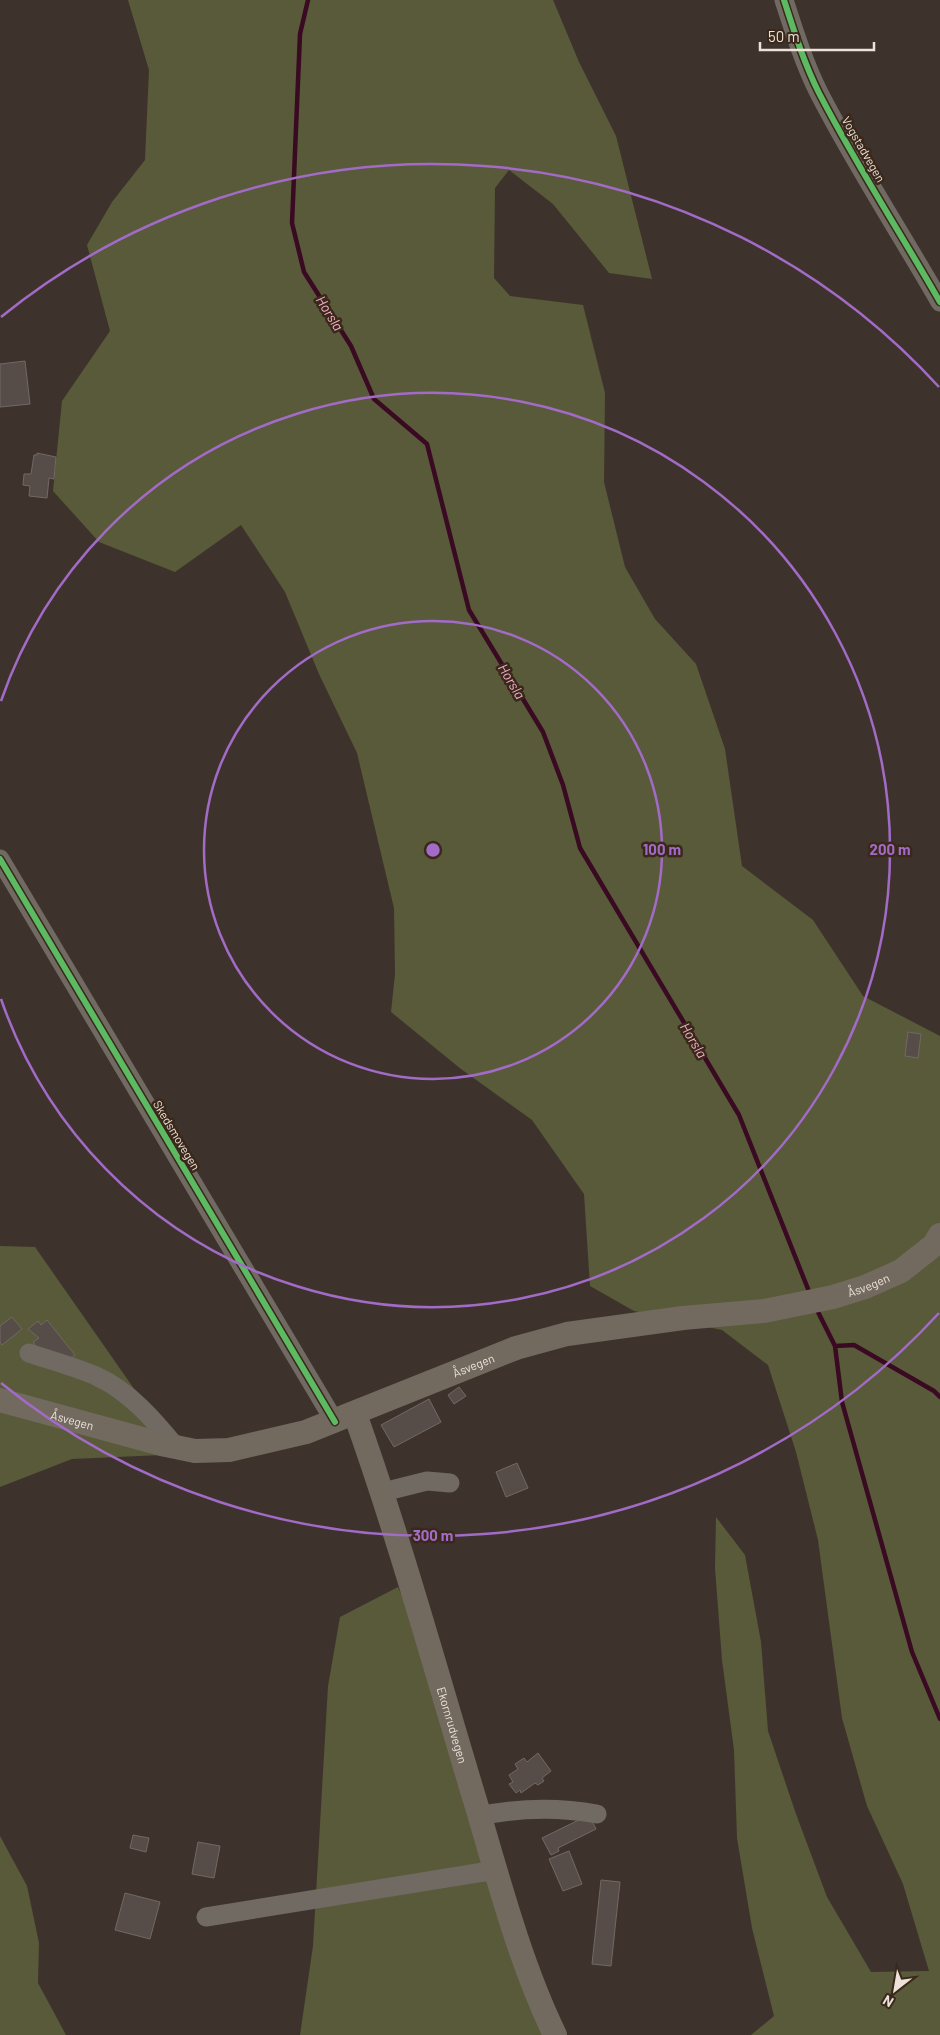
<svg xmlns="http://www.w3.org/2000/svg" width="940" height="2035" font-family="Barlow,sans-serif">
<rect width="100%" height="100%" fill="#3e332c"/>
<path fill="#585a39" d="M128,0H553L579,62L616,136L652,279L609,273L553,204L509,170L495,188L494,278L510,296L583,305L605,393L604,482L625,567L655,619L696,664L725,749L742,866L813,920L863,996L940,1036V2035H751L774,2016L752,1928L737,1838L734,1750L722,1660L715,1568L716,1517L745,1555L761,1642L768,1731L796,1814L827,1897L871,1972L929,1971L903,1884L867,1806L842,1718L818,1540L796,1452L768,1365L722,1330L634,1311L590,1286L584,1194L532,1120L461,1069L391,1012L395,974L394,908L357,753L319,674L285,592L241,525L175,572L99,542L53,491L62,401L110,331L87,245L112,202L145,160L149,70Z
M0,1246L35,1247L137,1393L162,1455L72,1459L0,1487Z
M398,1587L435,1668L516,1922L566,2035H300L313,1946L328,1686L340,1617Z
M0,1836L27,1886L39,1943L38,1983L66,2035H0Z"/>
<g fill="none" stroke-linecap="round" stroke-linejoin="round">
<path stroke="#3a0a22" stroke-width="4.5" d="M308,0L300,34L292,223L304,272L351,346L374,399L427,444L469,610L543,732L563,785L580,848L739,1115L810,1294
M816,1308L835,1346L842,1402L912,1652L940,1719
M835,1346L854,1345L934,1391L940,1397"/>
</g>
<path fill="#564c48" stroke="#736864" d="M25,361L30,404L0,407V364Z
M37,453L56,457L54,479L49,478L47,498L29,496L30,486L23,485L24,474H31L34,455H37Z
M908,1032L921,1034L918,1058L905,1056Z
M12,1317L22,1329L2,1345L0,1342V1326Z
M47,1320L75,1355L65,1363L45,1358L33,1342L39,1338L28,1329L38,1321L41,1325Z
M459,1387L466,1396L454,1404L448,1395Z
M429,1399L441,1422L394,1447L381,1425Z
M517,1463L528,1488L506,1497L496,1472Z
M538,1753L551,1771L542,1778L544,1781L538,1785L535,1783L521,1793L520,1790L516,1793L509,1784L513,1782L509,1775L518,1769L515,1764L524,1758L527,1762Z
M589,1815L596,1829L558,1848L559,1851L551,1855L542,1838Z
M133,1835L149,1838L146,1852L130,1848Z
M198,1842L220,1846L214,1878L192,1874Z
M569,1851L582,1884L563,1891L549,1859Z
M601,1880L620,1882L611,1966L592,1964Z
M125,1893L160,1902L150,1939L115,1930Z"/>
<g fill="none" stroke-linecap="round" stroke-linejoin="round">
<path stroke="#706a62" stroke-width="19" d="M784,0C794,31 804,63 819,93C856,165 900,232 940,302
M0,859L335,1422
M29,1353C52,1361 76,1367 98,1377C129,1391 155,1421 176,1447
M383,1492L427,1481L450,1483
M479,1816C518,1808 558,1807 597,1814
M206,1917L496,1870"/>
<g stroke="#72695f" stroke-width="24">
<path id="s1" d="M0,1400L161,1444L195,1451L229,1450L306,1432L516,1348L567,1334L683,1318L764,1311L833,1297L865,1287L901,1271L934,1245L940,1235"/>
<path id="s2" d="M355,1414C401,1543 437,1675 477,1807C499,1882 521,1965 555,2035"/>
</g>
<defs>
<path id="cycleway" d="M784,0C794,31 804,63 819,93C856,165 900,232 940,302
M0,859L335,1422"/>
</defs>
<use href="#cycleway" stroke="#3a281b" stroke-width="9"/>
<use href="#cycleway" stroke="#5cba63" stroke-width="6"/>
</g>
<g fill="none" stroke="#a36bc8" stroke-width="2.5">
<circle cx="433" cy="850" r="229"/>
<path d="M1 701A457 457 0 1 1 1 999"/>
<path d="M939 1313A686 686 0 0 1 1 1383M1 317A686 686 0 0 1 939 387"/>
</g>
<g text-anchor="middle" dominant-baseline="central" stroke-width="5" stroke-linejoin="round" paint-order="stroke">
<g font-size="12" fill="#ede1d9" stroke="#3a281b">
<text transform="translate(864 149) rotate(60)">Vogstadvegen</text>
<text transform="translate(177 1135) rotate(59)">Skedsmovegen</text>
<text stroke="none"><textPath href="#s1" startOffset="900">Åsvegen</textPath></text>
<text stroke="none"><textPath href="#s1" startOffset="495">Åsvegen</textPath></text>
<text stroke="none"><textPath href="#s1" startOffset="75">Åsvegen</textPath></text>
<text stroke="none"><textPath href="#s2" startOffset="326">Ekornrudvegen</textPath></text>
</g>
<g font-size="14" font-style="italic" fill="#f7aecb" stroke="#3a281b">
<text transform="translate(330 313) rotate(58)">Horsla</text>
<text transform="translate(512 681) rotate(59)">Horsla</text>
<text transform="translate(694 1040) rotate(59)">Horsla</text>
</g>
</g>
<circle cx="433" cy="850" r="8" fill="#a36bc8" stroke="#3a281b" stroke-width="2.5"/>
<g font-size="15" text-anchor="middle" font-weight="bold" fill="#a36bc8" stroke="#3a281b" stroke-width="5" stroke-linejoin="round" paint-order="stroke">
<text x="662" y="855">100 m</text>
<text x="890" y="855">200 m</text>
<text x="433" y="1541">300 m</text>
</g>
<g transform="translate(895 1990) rotate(211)" stroke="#3a281b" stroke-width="4" paint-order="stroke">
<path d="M0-4L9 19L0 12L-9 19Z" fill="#ede1d9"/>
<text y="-8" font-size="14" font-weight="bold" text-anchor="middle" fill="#ede1d9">N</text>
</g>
<path d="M760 42v8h114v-8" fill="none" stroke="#ede1d9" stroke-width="2.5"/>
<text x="768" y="42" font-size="15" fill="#ede1d9" stroke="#3a281b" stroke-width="4" paint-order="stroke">50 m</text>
</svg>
